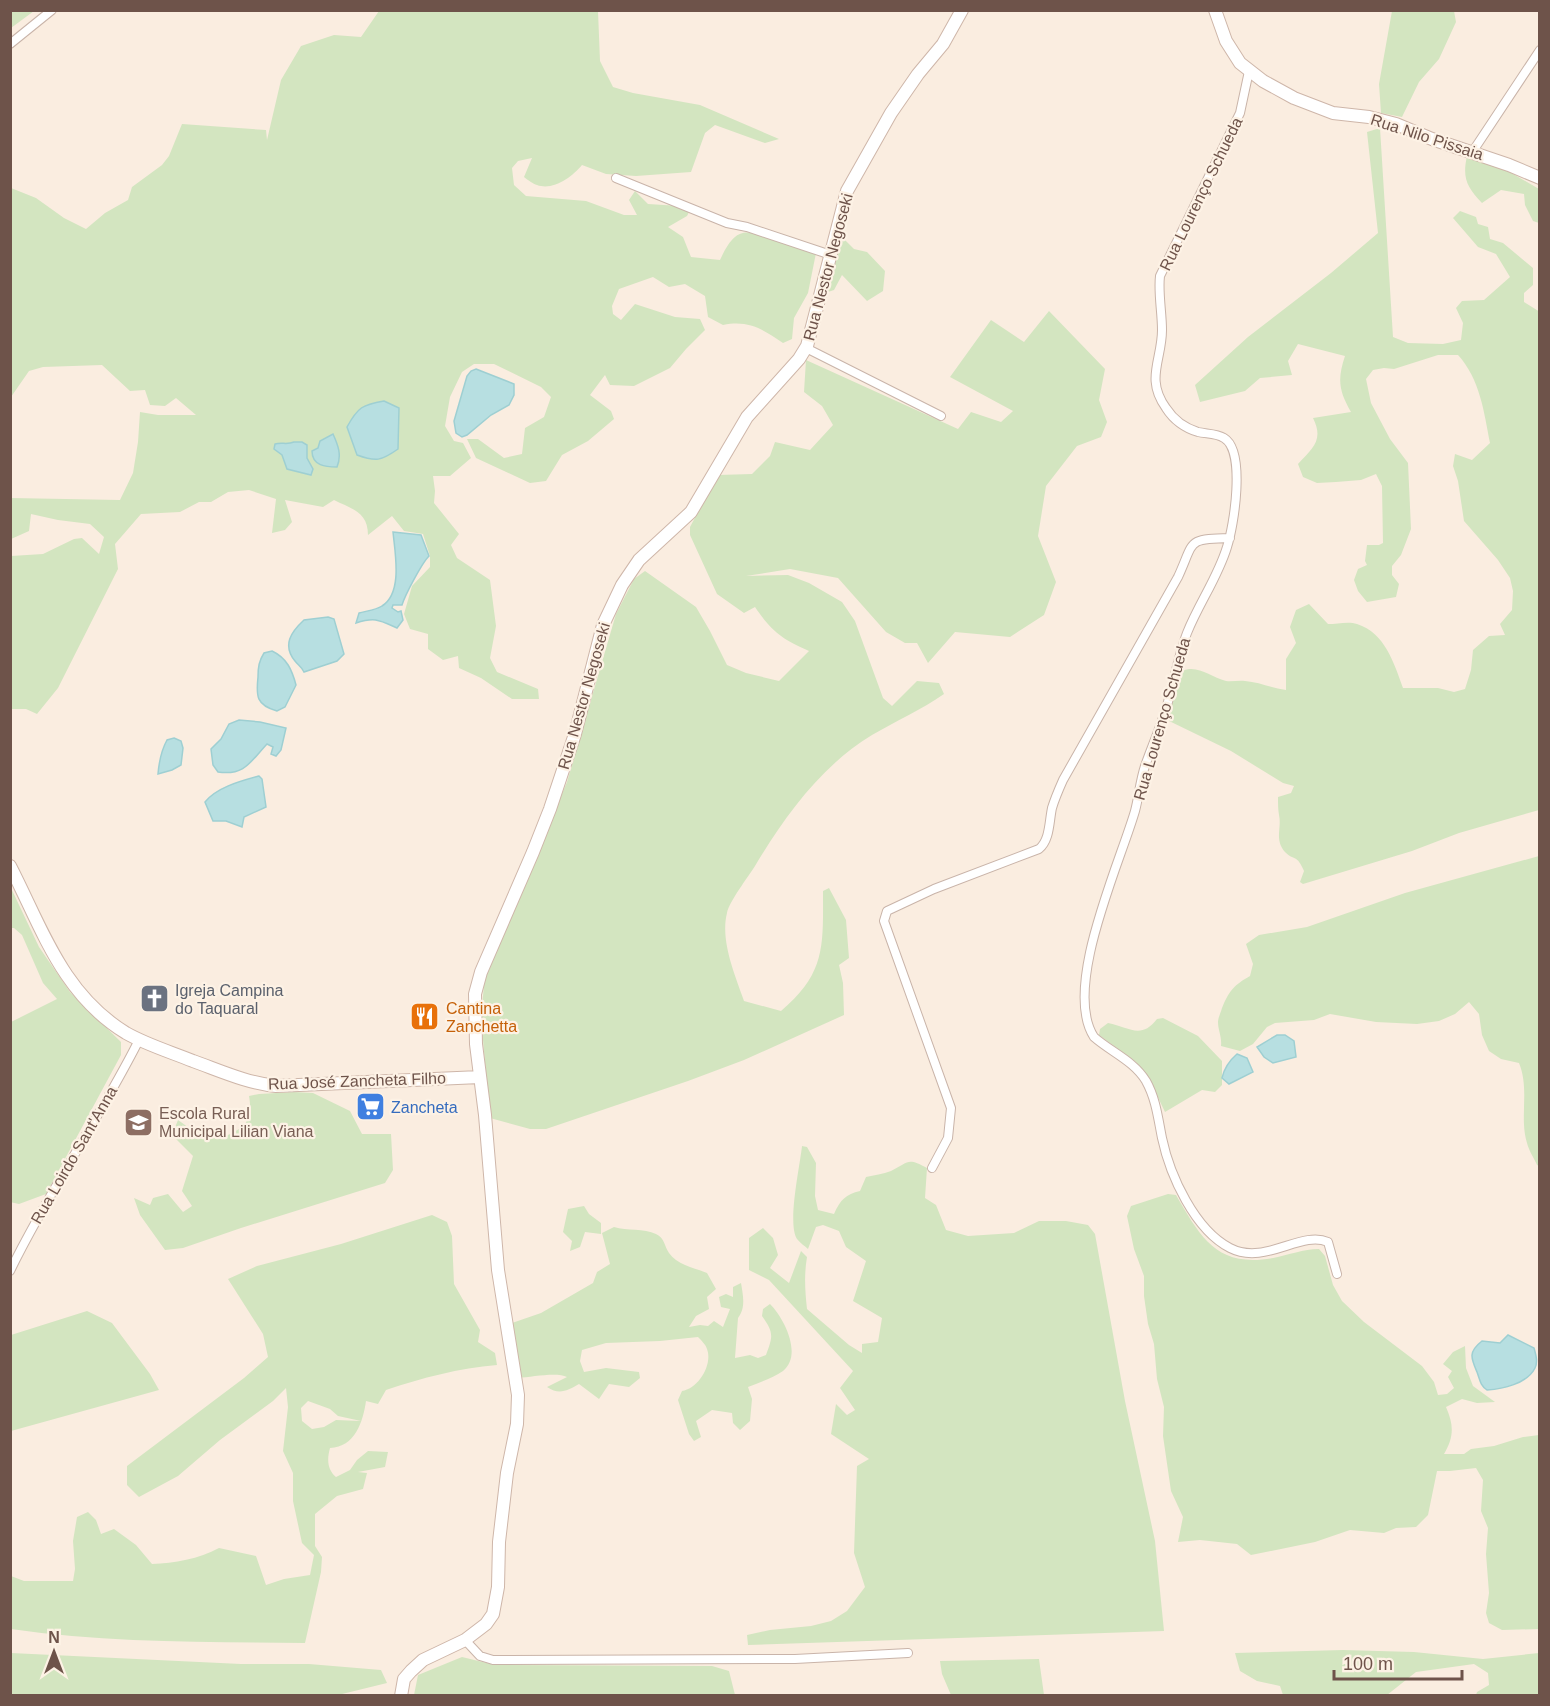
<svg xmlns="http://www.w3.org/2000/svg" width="1550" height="1706" font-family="Helvetica,sans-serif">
<rect width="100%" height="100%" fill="#faede0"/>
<path fill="#d3e5c0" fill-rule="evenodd" d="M11,10H34V11L11,28Z
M379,11H598L600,61L613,87L633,93L700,105L779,139L765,143L715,125L705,133L691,172L636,176L606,174L582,165C572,177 553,191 537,185C533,184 528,180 524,177L532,158L518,161L512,168L514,185L526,196L586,201L624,215H637L629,200L635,191L648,204L680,206L690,210L687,216L668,227L683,237L691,257L720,260C737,223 747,230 780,242C792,247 804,250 816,253L808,293L794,318L792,339L783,343C762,329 749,320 723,325L708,317L705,296L685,284L669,287L653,277L619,289L612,306L613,314L621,320L635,304L675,317L700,319L705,330L686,349L670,368L634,386L610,385L605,375L590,395L611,411L614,419L588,441L562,455L546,481L530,483L476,458L467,439H478L504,458L522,454L525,428L544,417L551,397L541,387L494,364H474L462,372L450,397L445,426L454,441L463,443L471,458L450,476H433L435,491L434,503L459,534L451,545L457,558L490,580L496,626L490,658L497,672L538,689L539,699H512L481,678L459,668L458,656L443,660L428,649V634L410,629L404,614L412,586L430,567V556L423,534L404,531L392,516L368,535C368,512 352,509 334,500L323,507L285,500L292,522L285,530L272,533L276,499L249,490L228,492L211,502H199L180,512L141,514L115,544L118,569L58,688L37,714L26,709H11V556L43,554L74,539L82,538L99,554L104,537L90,524L58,520L31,514L29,531L11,539V498L120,500L133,473L138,442L140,412L158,415H196L176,398L165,406L150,405L145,390L130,391L102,365L43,367L29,371L11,397V188L36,198L64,218L86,229L105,213L128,200L132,187L162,165L169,156L182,124L266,130L267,140L281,80L301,46L334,35L361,37Z
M1392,11H1454L1456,22L1439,59L1419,82L1402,117L1381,113L1379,84Z
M1380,128L1393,337L1408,343L1443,344L1461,340L1463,323L1456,308L1462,301L1484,300L1510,277L1496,254L1478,247L1453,218L1460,211L1476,217L1478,224L1488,227L1490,239L1503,243L1533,268V285L1524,293V302L1540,312L1539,810L1459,833L1412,851L1303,884L1300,882L1304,871C1297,854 1294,861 1285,852C1274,839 1282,828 1279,815C1278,809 1278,804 1278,797L1291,793L1294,786L1283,783L1231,751L1165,719L1182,671C1198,664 1210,677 1226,681C1232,682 1239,680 1245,681C1259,682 1271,688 1286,690V659L1296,643L1290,627L1296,610L1309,604L1328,624C1337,624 1349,621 1357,624C1385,633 1394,663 1403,688H1438L1454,692L1465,689L1471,670L1473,650L1489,636L1505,635L1500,624L1512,610L1513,591L1510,578L1498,560L1464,521L1458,481L1453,466L1455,454L1472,460L1490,443C1484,412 1480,379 1458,355H1438L1394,369L1384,368L1373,370L1366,379L1371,403L1390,439L1408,463L1411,529L1401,555L1392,566V575L1399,584L1396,597L1367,602L1358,591L1354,580L1358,569L1367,565L1365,561L1367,545H1379L1383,543L1382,486L1376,474L1361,480L1336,482L1317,483L1303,477L1298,464C1313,448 1324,440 1313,418L1351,412C1339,391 1337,380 1345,356L1298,344L1288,361L1292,375L1260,378L1245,391L1200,402L1195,385L1248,337L1331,273L1378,233L1367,132Z
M1467,156L1508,171L1539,189V223L1533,221L1525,205L1524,194L1501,190L1482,203C1467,187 1462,178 1467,156Z
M840,235L854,249L867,252L885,271L883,291L867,301L842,275L834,290L825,293Z
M1049,311L1105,369L1099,400L1107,422L1101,437L1077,446L1046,486L1038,536L1056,582L1044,615L1010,637L955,632L928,663L917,643H905L886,632L838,578L790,569L746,576L788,575L809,583L842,602L855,621L883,698L892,706L917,681L939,683L944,694C921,710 896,721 872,735C821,766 785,816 755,866C748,877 729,902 727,913C720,941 735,975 744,1001L781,1011C826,973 823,946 823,891L829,888L846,920L849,958L839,965L843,983L844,1015L744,1060L688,1081L546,1129H530L490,1118L481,1018L485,974L567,782L616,614L634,579L645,571L696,607L710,631L727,665L746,673L779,681L809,651C782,639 772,632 755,607L744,613L717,594L690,535V527L718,475L752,474L770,456L775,442L810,450L833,425L822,406L804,392L806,360L958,429L971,412L1001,422L1013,411L950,377L991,320L1024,342Z
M1539,856V1166L1537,1165C1534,1158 1529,1151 1527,1143C1519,1117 1530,1090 1519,1063L1501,1059L1489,1051L1482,1035L1479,1014L1469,1002L1455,1014L1439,1021L1417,1024L1376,1022L1330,1014L1314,1020L1275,1023L1267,1027L1253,1044L1240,1051L1221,1046C1222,1037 1218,1030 1218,1022C1218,1018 1221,1012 1222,1008C1229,991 1234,985 1250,976L1253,964L1246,944L1259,935L1307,927L1405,893Z
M10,886L39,947L70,992L121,1042V1055L46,1194L19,1204L10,1202L11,1022L57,999L43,983L22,935L14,928H11Z
M1163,1018L1198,1036L1222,1061V1085L1215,1092L1202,1090L1165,1112L1153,1087L1136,1062L1099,1035L1100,1029L1108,1023C1129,1027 1141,1040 1157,1019Z
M294,1092L313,1093L350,1111L362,1134H391L393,1170L385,1183L241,1228L183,1248L165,1250L140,1215L134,1198L150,1205L153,1198L168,1194L183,1212L192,1206L182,1191L193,1156L172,1135L178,1120L192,1130L219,1139C242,1129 254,1124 249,1096L259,1094Z
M802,1146L807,1147L816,1163L815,1196L818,1210L834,1214C840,1200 846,1194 860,1191L866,1177C874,1175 883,1174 891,1171C909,1162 907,1157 927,1168L925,1198L936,1205L946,1230L968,1236L1014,1233L1039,1221H1066L1088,1225L1095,1234L1125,1401L1155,1541L1164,1631L748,1645L747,1635L770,1630L811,1626L831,1621L847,1611L865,1587L854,1553L857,1466L869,1459L831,1434L836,1404L847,1415L855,1410L840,1388L853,1371L769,1280L749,1270V1238L763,1228L773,1238L778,1255L770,1268L789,1283L801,1251L807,1257C804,1275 805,1291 807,1309L849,1345L862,1353V1344L878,1342L882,1318L853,1301L866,1261L846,1247L839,1231L823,1225L816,1227L808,1249C805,1246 800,1243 797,1239C787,1224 800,1166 802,1146Z
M1168,1194L1176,1195C1201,1238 1217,1268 1273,1258C1289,1255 1303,1249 1319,1249L1325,1256L1333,1285L1342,1301L1364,1322L1422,1366L1434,1382L1438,1395L1447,1394L1454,1388L1448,1377L1452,1371L1443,1364L1453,1352L1465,1346L1466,1368L1473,1386L1495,1402L1477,1403L1462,1399L1446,1407C1454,1425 1454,1437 1444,1454H1464L1471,1449L1494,1446L1523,1437L1539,1435V1629L1502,1630L1489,1623L1486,1613L1489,1593L1486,1554L1488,1528L1481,1511L1483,1480L1476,1468L1450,1471H1437L1428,1515L1416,1527L1396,1528L1384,1533L1350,1530L1315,1542L1251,1555L1237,1544L1200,1540L1178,1542L1183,1517L1171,1491L1163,1436L1164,1407L1157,1379L1154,1344L1148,1324L1144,1296V1276L1134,1249L1127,1216L1131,1206Z
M584,1206L589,1214L601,1223V1234L585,1232L580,1247L570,1251L572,1241L563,1232L568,1209Z
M432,1215L447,1222L452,1236L454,1284L480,1330L478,1342L495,1353L497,1365C459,1368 422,1378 386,1390L378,1404L366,1401C363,1422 355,1447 330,1448C327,1459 327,1469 336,1477L350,1470L357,1460L368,1451L388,1452L385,1467L358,1472L367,1473L363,1489L337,1496L315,1514V1546L322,1557L321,1572L305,1643C207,1642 108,1643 11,1629V1576L24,1581H73L75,1569L73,1541L77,1517L88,1512L96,1520L101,1534L114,1529L136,1545L152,1564C174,1563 199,1559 219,1548L256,1556L266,1585L284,1579L310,1575L314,1555L302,1543L293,1501V1473L283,1451L288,1407L286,1388L273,1401L220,1440L178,1476L139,1497L127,1485V1466L244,1378L268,1357L263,1334L228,1279L257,1266L341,1244ZM308,1401L330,1409L338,1416L361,1421L336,1420L324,1427L312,1429L302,1421L301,1408Z
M614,1227C627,1231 644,1228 656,1234C665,1238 664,1246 669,1253C677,1265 695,1268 707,1273L716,1289L707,1297L709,1309L696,1316L689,1327L700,1325L708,1326L714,1321L723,1327L730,1309L721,1307L719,1297L726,1294L733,1297V1287L741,1283C743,1295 746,1308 738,1318L735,1358L750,1355L758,1358L766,1355C773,1336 774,1333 762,1316L763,1309L770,1304C784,1318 803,1355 783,1371C773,1378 760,1382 748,1387L752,1399L750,1421L740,1430L733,1423L732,1413L712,1410L696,1421L701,1437L694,1441L689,1434L678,1400L682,1391C698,1389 713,1365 707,1349C706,1345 701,1340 698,1337L660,1341L606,1343L582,1350L580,1361L584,1372L606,1368L639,1372L640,1378L629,1387L609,1384L599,1399L579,1384C567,1391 559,1395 547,1387L567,1377C557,1372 532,1377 518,1378L512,1323L541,1313L593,1283L597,1272L610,1264L602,1233Z
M87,1311L112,1323L150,1374L159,1390L11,1431V1335Z
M1343,1650L1414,1652L1483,1659L1539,1653V1695H1476L1477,1692L1489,1685L1488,1673L1474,1664L1416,1672L1387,1695H1283L1280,1686L1257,1681L1240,1671L1235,1653Z
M11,1653L241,1664H309L381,1670L387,1683L334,1696L11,1695Z
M462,1657L495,1665L712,1666L729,1671L735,1695H414L418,1675Z
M1039,1659L1044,1695H951L942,1674L940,1661Z"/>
<path fill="#b7dfe1" stroke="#9ecfd2" stroke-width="1.5" d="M476,369L514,384V395L509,405L491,415L467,435L462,437L456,433L454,421L467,376L471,371Z
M384,401L399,408L398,449C381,461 376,462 357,455L347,427C358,407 362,405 384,401Z
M333,434C338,445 342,455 337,467C326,467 312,466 312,451L318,448L320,441Z
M294,442H302L307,445V458L313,469L311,475L287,469L282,455L274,449L275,444C282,442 287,445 294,442Z
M393,532L421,535L429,556C422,563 405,595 402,605H393L392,608L398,612L401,611L403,620L397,628C379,620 375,617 356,623L359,613C366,611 376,610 382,606C403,593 395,553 393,532Z
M328,617L334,619L344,654L337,661L304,672C302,667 298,665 295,661C282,645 291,632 304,620Z
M272,651C287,658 292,670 296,685L285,707L277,711C256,705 256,696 258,677C258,667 259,661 264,653Z
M239,720L260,722L286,728L281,750L276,756L271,754L273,747L267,744C251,761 245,776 218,772L213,765L211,749L221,739L229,724Z
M174,738L181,741L183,748L181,765L172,770L158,774C159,762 161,751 167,740Z
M259,776L262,779L266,807L244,817L242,827L226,821H213L205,802C217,787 241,781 259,776Z
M1277,1035H1285L1294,1041L1296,1057L1273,1063L1264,1057L1257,1047Z
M1237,1054L1247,1058L1253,1072L1229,1084L1222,1078C1224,1069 1230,1060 1237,1054Z
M1508,1335L1534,1348C1536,1355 1538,1362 1535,1368C1527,1384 1502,1389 1487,1390C1480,1385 1480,1380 1477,1372C1471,1358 1468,1352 1482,1341L1500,1343Z"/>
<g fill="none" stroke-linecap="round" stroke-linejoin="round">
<defs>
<path id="street" d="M10,44L52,10
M1249,71L1240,113L1160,276C1158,293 1162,312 1162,330C1162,360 1145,379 1166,408C1173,419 1185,428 1198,432C1206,434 1216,433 1224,438C1246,451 1234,526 1227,547C1218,577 1199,603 1187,633C1179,654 1175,676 1169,698C1163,722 1153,743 1145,766C1140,781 1139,796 1135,811C1120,863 1062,988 1094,1037C1111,1052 1134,1061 1146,1081C1156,1099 1158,1118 1162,1138C1170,1176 1195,1230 1230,1248C1265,1266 1301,1230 1328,1242L1337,1274
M1473,151L1540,50
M616,178L727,223L747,227L831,255
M806,348L941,416
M932,1168L948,1138L951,1108L884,921L887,911L934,889L1039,849C1050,840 1049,822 1052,808C1055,798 1059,789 1063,780L1178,577C1195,540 1186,539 1230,538
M10,1271C49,1191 99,1119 139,1040
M465,1640L480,1656L493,1660L795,1659L908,1653"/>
<path id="secondary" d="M1215,10L1226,41L1240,63L1263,81L1294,98L1333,113L1369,117L1396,124L1432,139L1509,165L1540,178
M10,866C42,928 62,994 126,1033C147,1045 171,1052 193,1061C221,1071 247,1083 276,1086L480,1077
M401,1696L404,1679L411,1671L423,1660L465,1640L486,1624L493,1614L498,1587L499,1542L507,1473L517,1424L518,1395L498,1270L485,1115L476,1044L475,994L481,972L533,852L550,809L575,734L603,625L622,585L639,560L691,512L747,417L799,359L807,346L847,191L891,113L918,74L943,44L962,10"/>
</defs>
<use href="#street" stroke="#c9b4a9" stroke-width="10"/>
<use href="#secondary" stroke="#ceb6a9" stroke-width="14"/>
<use href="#street" stroke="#fff" stroke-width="8"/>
<use href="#secondary" stroke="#fff" stroke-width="12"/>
</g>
<defs>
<symbol id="church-square" viewBox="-11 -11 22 22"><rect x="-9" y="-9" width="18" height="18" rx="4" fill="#6b7280" stroke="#fdf2e5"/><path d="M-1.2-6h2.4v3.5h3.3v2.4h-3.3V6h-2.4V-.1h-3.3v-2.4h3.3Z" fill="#fff"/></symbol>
<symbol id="restaurant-square" viewBox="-11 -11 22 22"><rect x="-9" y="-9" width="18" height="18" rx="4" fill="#e8710a" stroke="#fdf2e5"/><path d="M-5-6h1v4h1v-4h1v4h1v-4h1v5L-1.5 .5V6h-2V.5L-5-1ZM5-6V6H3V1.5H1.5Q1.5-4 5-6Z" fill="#fff"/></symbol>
<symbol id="supermarket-square" viewBox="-11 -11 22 22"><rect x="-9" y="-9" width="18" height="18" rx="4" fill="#3f7fe0" stroke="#fdf2e5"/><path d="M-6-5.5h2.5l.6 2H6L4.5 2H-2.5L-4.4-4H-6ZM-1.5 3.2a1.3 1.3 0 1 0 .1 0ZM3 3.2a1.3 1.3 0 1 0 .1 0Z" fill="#fff"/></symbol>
<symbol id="school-square" viewBox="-11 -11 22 22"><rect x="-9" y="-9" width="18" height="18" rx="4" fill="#8d6e63" stroke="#fdf2e5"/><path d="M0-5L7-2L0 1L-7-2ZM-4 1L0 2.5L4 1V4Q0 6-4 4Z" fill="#fff"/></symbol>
</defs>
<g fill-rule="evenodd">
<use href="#church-square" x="138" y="982" width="33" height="33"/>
<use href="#restaurant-square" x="408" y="1000" width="33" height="33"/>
<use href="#supermarket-square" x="354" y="1090" width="33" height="33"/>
<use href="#school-square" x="122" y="1106" width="33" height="33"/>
</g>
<g text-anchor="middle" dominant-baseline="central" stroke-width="4.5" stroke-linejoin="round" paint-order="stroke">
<g font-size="16" fill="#6e534a" stroke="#fdf2e5">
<text transform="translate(1427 137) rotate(18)">Rua Nilo Pissaia</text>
<text transform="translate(1201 194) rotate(-64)">Rua Lourenço Schueda</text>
<text transform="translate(828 267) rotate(-75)">Rua Nestor Negoseki</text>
<text transform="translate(584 696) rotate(-74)">Rua Nestor Negoseki</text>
<text transform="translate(1162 719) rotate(-74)">Rua Lourenço Schueda</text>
<text transform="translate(357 1081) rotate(-2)">Rua José Zancheta Filho</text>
<text transform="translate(74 1155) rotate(-60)">Rua Loirdo Sant'Anna</text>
</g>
<g font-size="16" fill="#5b616d" stroke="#fdf2e5" text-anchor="start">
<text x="175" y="990">Igreja Campina<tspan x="175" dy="18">do Taquaral</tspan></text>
</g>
<g font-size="16" fill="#c56008" stroke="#fdf2e5" text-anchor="start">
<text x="446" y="1008">Cantina<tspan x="446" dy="18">Zanchetta</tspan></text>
</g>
<g font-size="16" fill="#366cbe" stroke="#fdf2e5" text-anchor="start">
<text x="391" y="1107">Zancheta</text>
</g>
<g font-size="16" fill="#785e54" stroke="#fdf2e5" text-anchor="start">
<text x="159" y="1113">Escola Rural<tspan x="159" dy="18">Municipal Lilian Viana</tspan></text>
</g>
</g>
<rect width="1550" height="1706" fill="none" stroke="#6e534a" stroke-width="24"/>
<g transform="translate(54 1652)" stroke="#fdf2e5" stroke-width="4.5" paint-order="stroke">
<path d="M0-4.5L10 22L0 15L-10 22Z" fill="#6e534a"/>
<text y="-9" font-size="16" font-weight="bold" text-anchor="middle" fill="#6e534a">N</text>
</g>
<path d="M1334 1670v9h128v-9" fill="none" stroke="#6e534a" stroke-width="3"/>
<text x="1343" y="1670" font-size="18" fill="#6e534a" stroke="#fdf2e5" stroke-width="4.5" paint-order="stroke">100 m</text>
</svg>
